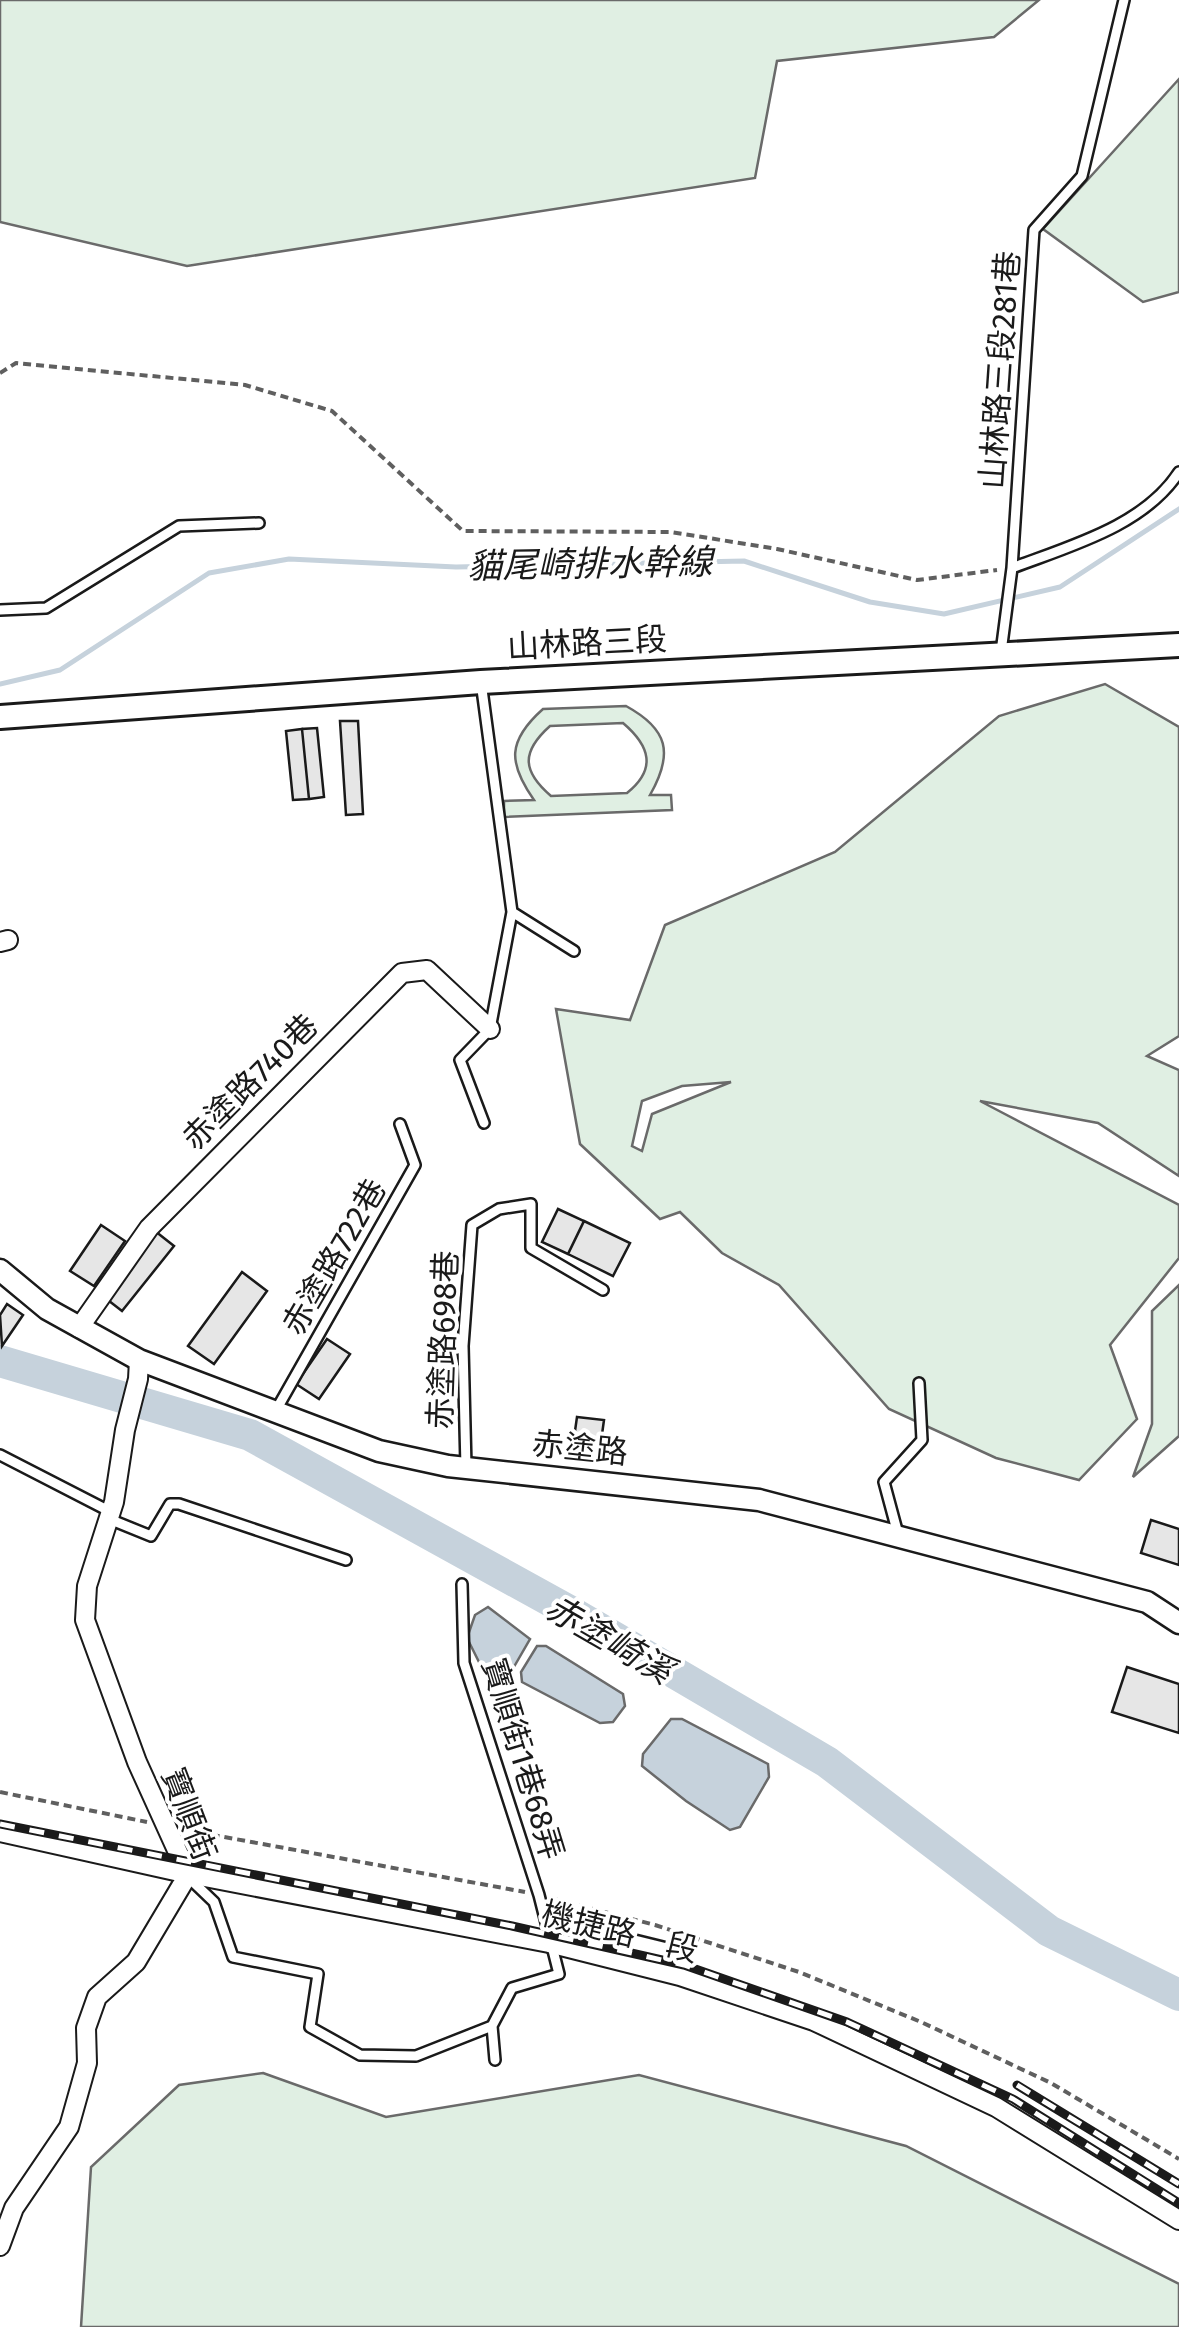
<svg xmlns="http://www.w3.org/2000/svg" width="1179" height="2327" font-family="'Fira Sans','Noto Sans TC',sans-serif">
<rect width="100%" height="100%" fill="#fff"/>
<path fill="#e0efe3" stroke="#6a6a6a" stroke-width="2.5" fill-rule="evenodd" d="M0,0H1039L994,37L777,61L755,178L187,266L0,222Z
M1179,79V292L1143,302L1043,229Z
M1105,684L1179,727V1036L1147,1056L1179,1070V1176L1098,1123L980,1101L1179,1205V1258L1110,1345L1137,1419L1079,1480L996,1458L889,1409L779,1285L722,1253L680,1212L660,1219L580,1144L556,1009L630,1020L665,925L835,852L999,716ZM731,1082L652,1114L642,1151L632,1146L642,1101L682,1086Z
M626,706C668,729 674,753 650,795H671L672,810L504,817V801L534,800C508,763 507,741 543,709ZM623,723C650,746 657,769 627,793L551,796C522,771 521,752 550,726Z
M1179,1285V1436L1133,1477L1152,1424V1311Z
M263,2073L386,2117L639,2075L906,2146L1179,2284V2327H81L91,2167L179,2085Z"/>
<path fill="#c6d2dc" stroke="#6a6a6a" stroke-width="2.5" d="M488,1607L530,1639L511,1672L482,1668L467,1638L475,1615Z
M537,1646H546L623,1694L625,1706L613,1722L600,1723L522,1682L521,1672Z
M671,1719H682L768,1764L769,1777L740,1827L730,1830L686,1801L642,1766L643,1754Z"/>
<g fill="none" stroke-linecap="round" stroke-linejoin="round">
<path stroke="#c6d2dc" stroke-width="5" d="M0,684L60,670L209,573L289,559L456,567L744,561L870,602L944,614L1060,587L1179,509"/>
<path stroke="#c6d2dc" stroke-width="32" d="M0,1361L250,1435L571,1612L827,1762L1049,1931L1179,1995"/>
</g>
<path fill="#e6e6e6" stroke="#1a1a1a" stroke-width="2.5" d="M340,721H358L363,814L346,815Z
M317,728L324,797L309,799L302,729Z
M302,729L309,799L293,800L286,731Z
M558,1209L584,1221L568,1254L542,1242Z
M584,1221L630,1243L613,1276L568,1254Z
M101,1225L125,1241L94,1286L70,1271Z
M155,1231L174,1246L122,1311L104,1297Z
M242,1272L267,1291L214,1364L188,1346Z
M7,1304L23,1315L2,1346L0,1315Z
M327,1339L350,1354L319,1399L296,1384Z
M577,1417L604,1420L598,1463L571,1459Z
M1151,1520L1179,1529V1565L1141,1553Z
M1127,1667L1179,1684V1733L1112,1712Z"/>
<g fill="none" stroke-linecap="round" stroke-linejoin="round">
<defs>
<path id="service" d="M1012,568C1070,546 1144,526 1179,472
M0,610L46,608L179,526L259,523
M1001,652L1012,568L1034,230L1082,176L1124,0
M481,682L512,912L490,1029L460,1060L484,1123
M512,912L574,951
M275,1412L415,1165L400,1124
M0,1455L111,1512
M466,1467L463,1346L472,1225L499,1209L531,1204V1248L603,1290
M109,1519L151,1536L170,1504H179L346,1560
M898,1534L884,1482L922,1440L919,1383
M462,1584L464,1663L539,1895L559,1974L512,1988L492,2026
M189,1878L214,1902L233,1957L318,1974L310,2027L360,2055L416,2056L492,2026
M492,2026L495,2060"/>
<path id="minor" d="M0,942L8,940
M79,1328L149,1228L402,973L427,970L490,1029
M0,1832L184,1873L549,1943L680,1976L814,2021L996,2107L1179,2220
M0,2246L14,2208L69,2127L87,2063L86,2028L97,1997L136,1962L186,1878L181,1859L137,1762L85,1620L87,1586L114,1502L125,1430L138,1379L139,1360"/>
<path id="tertiary" d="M0,1270L47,1309L139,1360L379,1451L448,1466L759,1500L1147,1602L1179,1623"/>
<path id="secondary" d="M0,717L481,682L1179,645"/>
</defs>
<use href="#service" stroke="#1a1a1a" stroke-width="14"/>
<use href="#minor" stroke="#1a1a1a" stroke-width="22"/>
<use href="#tertiary" stroke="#1a1a1a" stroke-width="25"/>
<use href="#secondary" stroke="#1a1a1a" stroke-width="28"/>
<path stroke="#5f5f5f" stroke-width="4" stroke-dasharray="8 5" stroke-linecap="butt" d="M0,373L16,363L245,385L332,411L463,531L671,532L777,549L917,580L997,570
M0,1792L147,1822
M186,1830L525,1892
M554,1899L655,1925L799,1972L921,2022L1051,2083L1179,2159"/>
<use href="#service" stroke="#fff" stroke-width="9"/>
<use href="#minor" stroke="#fff" stroke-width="18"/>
<use href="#tertiary" stroke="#fff" stroke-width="20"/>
<use href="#secondary" stroke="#fff" stroke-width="22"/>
<defs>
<path id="rail" d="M0,1824L512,1926L684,1965L847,2022L1013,2099L1179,2203
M1017,2085L1179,2184"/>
</defs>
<use href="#rail" stroke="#1a1a1a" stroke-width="9"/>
<use href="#rail" stroke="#fff" stroke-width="5" stroke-dasharray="15" stroke-linecap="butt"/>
</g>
<g text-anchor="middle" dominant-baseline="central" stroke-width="8" stroke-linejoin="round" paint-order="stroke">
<g font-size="32" fill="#1a1a1a" stroke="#fff">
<text transform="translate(1000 370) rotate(-86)">山林路三段281巷</text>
<text transform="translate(587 643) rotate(-3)">山林路三段</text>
<text transform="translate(250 1082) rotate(-45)">赤塗路740巷</text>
<text transform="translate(334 1257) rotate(-60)">赤塗路722巷</text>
<text transform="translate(443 1340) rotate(-88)">赤塗路698巷</text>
<text transform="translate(580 1448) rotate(6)">赤塗路</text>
<text transform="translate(523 1759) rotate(73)">寶順街1巷68弄</text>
<text transform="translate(189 1814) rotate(69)">寶順街</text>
<text transform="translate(620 1932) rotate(14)">機捷路一段</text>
</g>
<g font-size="35" font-style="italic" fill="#1a1a1a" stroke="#fff">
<text transform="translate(590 564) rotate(-1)">貓尾崎排水幹線</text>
<text transform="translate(609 1639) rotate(30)">赤塗崎溪</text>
</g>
</g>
</svg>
